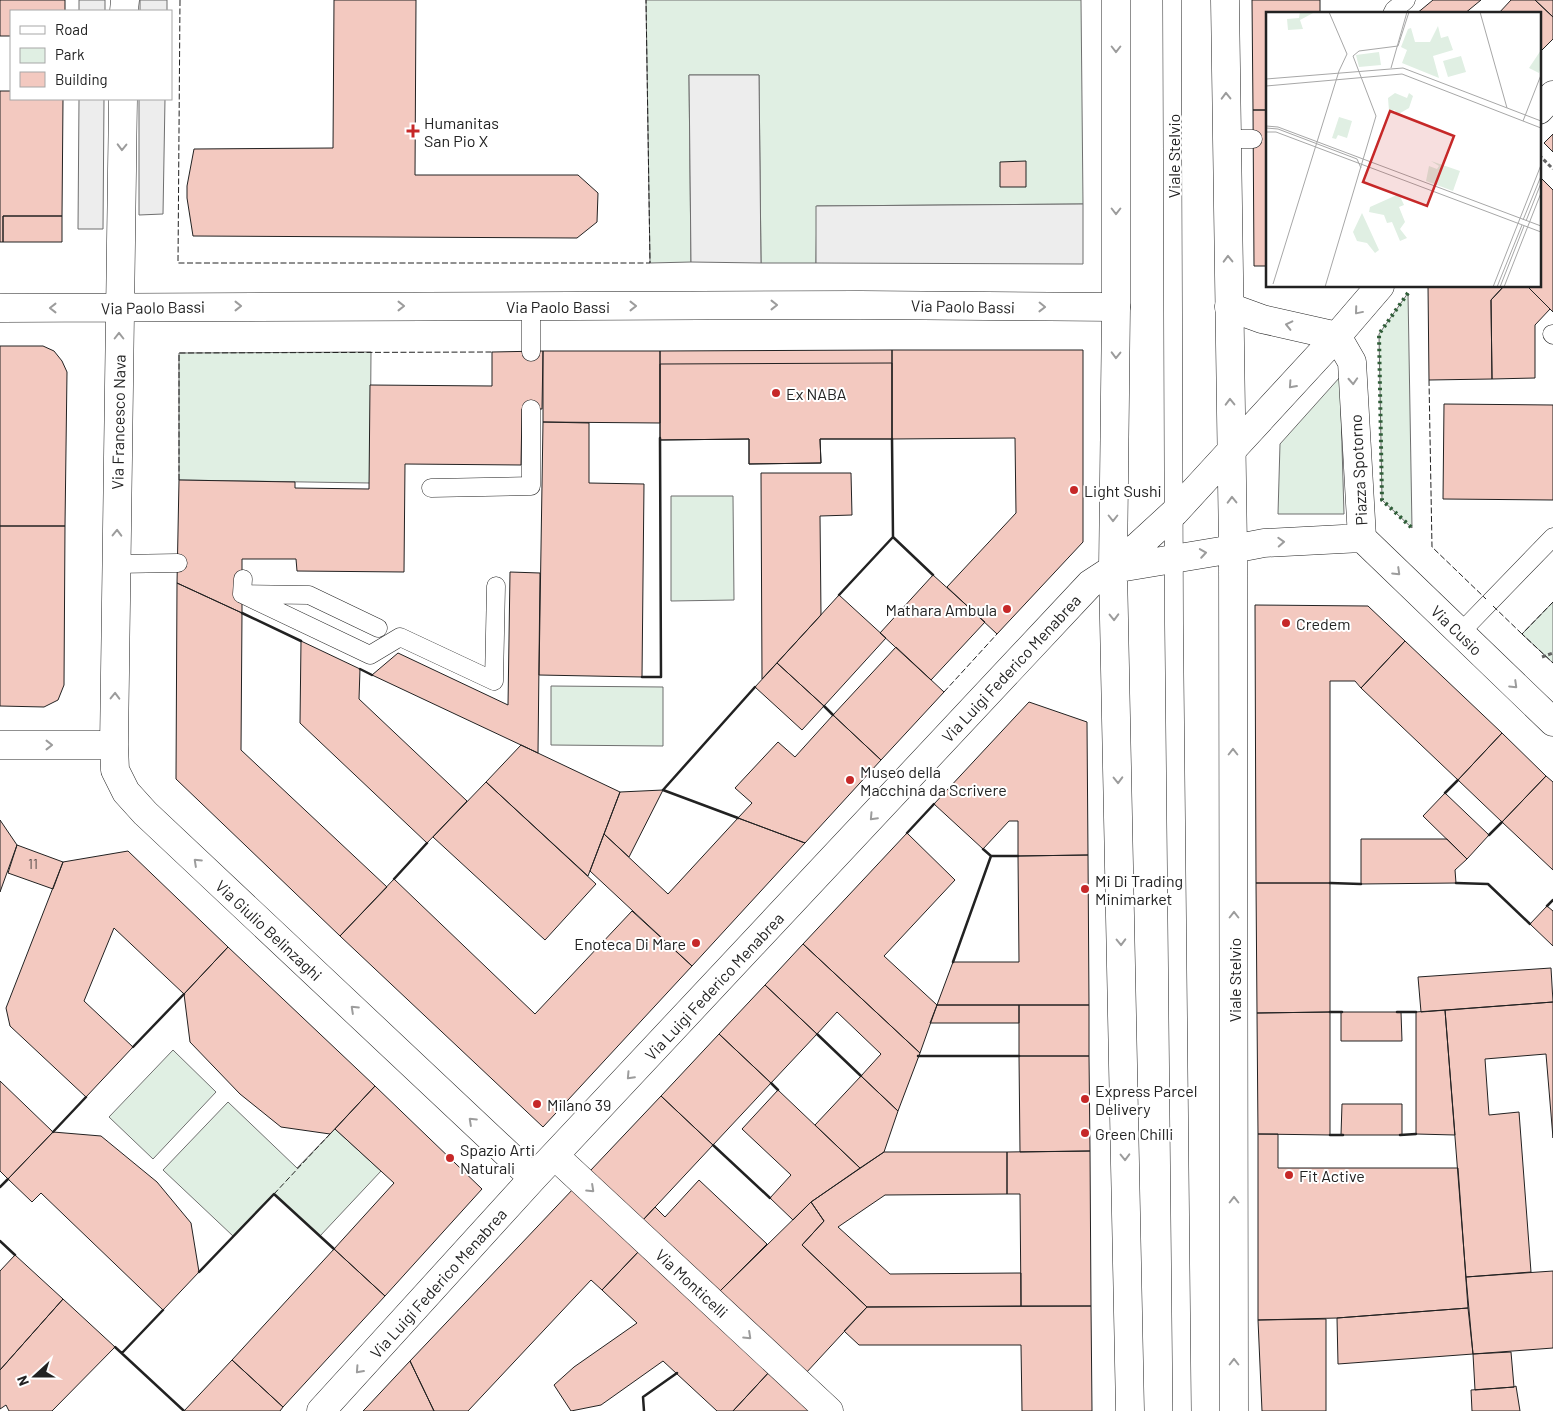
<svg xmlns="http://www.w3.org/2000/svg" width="1553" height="1411" font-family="Barlow,sans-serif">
<rect width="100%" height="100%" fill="#fff"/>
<path fill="#e0efe3" stroke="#6f6f6f" d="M646,0H1081L1083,204L817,206L816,263H761L759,75H689L691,262L650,263Z
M1408,293L1412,528L1382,500L1379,334Z
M371,352L370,483L179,480V353Z
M1340,377L1344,514H1278L1280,444Z
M671,496H733L734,600L671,601Z
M1553,602V663L1522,634Z
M551,686L663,687V746L551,745Z
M173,1050L216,1092L153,1159L109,1117Z
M228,1102L297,1168L335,1129L381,1171L320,1236L274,1194L233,1236L163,1170Z"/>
<path fill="#ededed" stroke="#6f6f6f" d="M79,0H105V11H79Z
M140,0H167V11H140Z
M689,75H759L761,263L691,262Z
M79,99H104L103,229H78Z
M139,99H165L163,214L139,215Z
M1083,204V264L816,263V206Z"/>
<path fill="#f3c9c0" stroke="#222" d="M0,0H65V11H11V36H0Z
M334,0H416L415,175H578L598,193L597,222L577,238L193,236L187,198V186L194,149L333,148Z
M1252,0H1320V14H1267V110H1253Z
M1433,0H1481L1464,14H1416Z
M1511,0H1535L1553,17V39L1539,53V14H1498Z
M1535,0H1553V17Z
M0,91H11V99H63L62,216H3V242H0Z
M1253,110H1267V266H1254Z
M1553,134V152L1544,143Z
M1026,161V187H1000V162Z
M1539,176L1553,190V312L1527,286H1539Z
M3,216H62V242H3Z
M1428,286H1504L1491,300L1492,379L1429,380Z
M1504,286H1527L1550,309L1535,325V378L1492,379L1491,300Z
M0,346H43L54,351L62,361L67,372L65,526H0Z
M892,350H1083V542L997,634L947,587L1016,513L1015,438L892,439Z
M892,350V439H820L821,463L749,464V439L660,440V351Z
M543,351H660V423L543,422Z
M543,351L542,409H522L521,465L405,464L404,572L297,571L296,559H242V613L177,583L179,480L295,482V488L369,489L370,385L492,386V352Z
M892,363V439H820L821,463L749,464V439L660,440V364Z
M1444,404L1553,405V500L1443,499Z
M543,422L589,423V483L644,484L642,677L539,675Z
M761,473H851L852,515L820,516L821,615L762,679Z
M0,526H65L64,685L58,700L44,707L0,706Z
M510,572L540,573L538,753L372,675L398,653L508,705Z
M933,575L985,622L931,680L880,633Z
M177,583L242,613L241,750L387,887L340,936L176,779Z
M839,595L886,638L824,706L777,663Z
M1255,605L1368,606L1405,641L1361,688L1355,681H1330V883H1256Z
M301,641L360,669L359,699L467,801L427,843L300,723Z
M1405,641L1502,733L1458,780L1361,688Z
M896,647L944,692L881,760L833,715Z
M777,663L824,706L802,730L755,687Z
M1029,702L1087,722L1088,855L1018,856V821H1009L983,849L934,804Z
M833,715L881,760L805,843L738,818L752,803L735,788L778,742L795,757Z
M1502,733L1546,776L1502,822L1458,780Z
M521,745L620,792L588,876L486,782Z
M1546,776L1553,782V870L1502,822Z
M486,782L596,884L545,940L433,837Z
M663,790L629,857L604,834L620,792Z
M1445,793L1489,835L1467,859L1423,816Z
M738,818L805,843L692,966L590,871L604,834L668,894Z
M0,820L17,845L0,892Z
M907,833L955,880L884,956L937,1005L920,1053L803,944Z
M1361,839H1447L1467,859L1455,870L1456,883L1361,884Z
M17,845L63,862L53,889L8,873Z
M128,851L228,947L184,994L114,928L84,1001L133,1047L86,1097L10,1026L6,1008L63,862Z
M1088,855L1089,1005H937L953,962H1019L1018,856Z
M394,879L535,1014L632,911L692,966L543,1127L340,936Z
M1256,883H1330V1012L1257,1013Z
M1547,906L1553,911V946L1530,924Z
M803,944L920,1053L898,1111L861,1076L881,1054L837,1012L817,1034L765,985Z
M228,947L375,1086L330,1134L281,1127L240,1094L190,1042L184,994Z
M1551,968L1553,1002L1421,1012L1418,977Z
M765,985L817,1034L771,1083L719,1034Z
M1553,1002V1138L1546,1054L1485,1059L1489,1115L1519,1112L1531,1272L1466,1277L1445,1010Z
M937,1005H1019V1023H930Z
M1019,1005H1089V1056H1019Z
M1445,1010L1455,1135L1416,1134V1012Z
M1330,1012V1135L1258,1134L1257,1013Z
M1341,1012H1401L1402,1041H1341Z
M719,1034L771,1083L713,1145L661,1096Z
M1019,1056H1089L1090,1151L1020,1152Z
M861,1076L898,1111L884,1152L860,1168L815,1125Z
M0,1081L53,1132L8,1179L0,1171Z
M375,1086L482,1189L385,1296L334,1249L394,1183L335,1129Z
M778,1090L860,1168L811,1202L793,1220L770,1198L791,1175L742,1129Z
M661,1096L713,1145L643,1220L590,1171Z
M1342,1104H1402V1135H1341Z
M53,1132L101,1136L157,1182L191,1223L199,1272L163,1310L41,1193L32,1202L8,1179Z
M1258,1134H1278V1168H1458L1468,1308L1337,1318L1258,1320Z
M1090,1151L1091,1306H1021L1020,1194H1007V1152Z
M884,1152H1007V1194L885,1195L838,1227L890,1274L1021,1273V1306L867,1307L802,1245L824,1221L811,1202Z
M699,1180L767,1244L719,1292L643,1220L655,1207L665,1217Z
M574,1188L640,1250L602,1290L591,1280L468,1411H434L410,1361Z
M811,1202L824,1221L802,1245L867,1307L805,1374L719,1292Z
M334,1249L385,1296L283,1407L232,1360Z
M640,1250L771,1370L733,1411H717L663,1361L601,1405L571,1411L554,1385L574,1367L637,1323L602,1290Z
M15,1255L63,1299L0,1370V1271Z
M1553,1271V1348L1473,1354L1466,1277Z
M63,1299L115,1347L52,1411H9L6,1405L0,1409V1370Z
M1091,1306L1092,1411H1022L1021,1345H859L844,1331L867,1307Z
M1468,1308L1473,1354L1338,1364L1337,1318Z
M1326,1319V1411H1262L1258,1320Z
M1511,1352L1514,1387L1475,1390L1473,1354Z
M232,1360L283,1407L280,1411H184Z
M410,1361L434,1411H363L366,1408Z
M771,1370L814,1411H733Z
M1516,1386L1520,1411H1472L1471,1390L1514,1387Z"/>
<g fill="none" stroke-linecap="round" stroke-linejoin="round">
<defs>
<path id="service" d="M1172,0C1173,208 1174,416 1174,624L1182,1411
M1392,14L1394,10L1406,0
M1227,139H1253
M1552,334L1553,335
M531,352V306
M431,488L531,486V409
M116,564L178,563
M243,579L242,594L309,595L378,628
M242,594L370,655L400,637L494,681L496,586
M1460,633L1553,537"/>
<path id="minor" d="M124,11L125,0
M123,99L114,745L115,770L126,792L145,813L533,1178
M1539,110L1553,95
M1229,307L1262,319L1337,336L1352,362L1362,538
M0,308L860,305L1116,307
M1231,451L1337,336L1380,286
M1362,538L1553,722
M1233,549L1264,543L1362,538
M0,745H114
M555,1156L829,1411
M321,1411L533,1178L1090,584L1113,569"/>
<path id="secondary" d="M1116,0V307L1113,569L1130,1411
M1225,0L1233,549L1234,1411
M1113,569L1175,512L1231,451
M1113,569L1233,549"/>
</defs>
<use href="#service" stroke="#222" stroke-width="19"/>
<use href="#minor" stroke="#222" stroke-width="29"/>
<use href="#secondary" stroke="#222" stroke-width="29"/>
<path stroke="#646464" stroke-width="3" stroke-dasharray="4 2.5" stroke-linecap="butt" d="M1539,155L1553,169
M1542,657L1553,653"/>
<use href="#service" stroke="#fff" stroke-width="18"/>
<use href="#minor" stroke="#fff" stroke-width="28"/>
<use href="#secondary" stroke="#fff" stroke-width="28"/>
<path stroke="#2f5e38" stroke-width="4" stroke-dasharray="2.5 4" stroke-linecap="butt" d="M1408,293L1379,334L1382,500L1412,528"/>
<path stroke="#222" stroke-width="1" stroke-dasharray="6 2.5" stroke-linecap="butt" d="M180,0L178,263H650L646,0
M1429,380L1432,547L1486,599
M179,480V353L492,352
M1553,602L1522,634L1553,663
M1493,606L1522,634
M944,692L997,634
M274,1194L330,1134"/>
<path stroke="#222" stroke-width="2.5" d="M893,537L933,575
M839,595L893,537L892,439
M242,613L301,641
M360,669L372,675
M642,677H661L660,438
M824,706L833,715
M1445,793L1458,780
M738,818L663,790L755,687
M907,833L934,804
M1489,835L1502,822
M983,849L991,856H1018
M394,879L427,843
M1330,883L1361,884
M1456,883L1488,884L1530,924
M1547,906L1553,900
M953,962L991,856
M1330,1012H1342
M1397,1012H1416
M817,1034L861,1076
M133,1047L184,994
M918,1056H1019
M771,1083L778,1090
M53,1132L86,1097
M1330,1135H1343
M1400,1135L1416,1134
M713,1145L770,1198
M0,1187L8,1179
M0,1241L15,1255
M199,1272L274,1194L334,1249
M115,1347L184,1411
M122,1353L163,1310
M644,1411L643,1397L677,1373"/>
</g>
<defs><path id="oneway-chevron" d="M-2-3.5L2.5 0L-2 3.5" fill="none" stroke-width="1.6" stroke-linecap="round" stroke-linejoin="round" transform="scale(1.25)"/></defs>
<g stroke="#9c9c9c">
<use href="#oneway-chevron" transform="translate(1116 49) rotate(90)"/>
<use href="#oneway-chevron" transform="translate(1226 96) rotate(-91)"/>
<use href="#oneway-chevron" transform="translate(122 147) rotate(91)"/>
<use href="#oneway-chevron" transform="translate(1116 211) rotate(90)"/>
<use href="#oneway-chevron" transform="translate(1228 259) rotate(-91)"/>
<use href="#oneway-chevron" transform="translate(774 305)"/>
<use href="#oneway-chevron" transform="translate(238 306)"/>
<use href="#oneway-chevron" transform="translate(401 306)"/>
<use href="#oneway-chevron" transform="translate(633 306)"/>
<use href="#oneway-chevron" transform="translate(1042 307) rotate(1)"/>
<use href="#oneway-chevron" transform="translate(53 308) rotate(180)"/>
<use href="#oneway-chevron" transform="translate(1358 311) rotate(130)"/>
<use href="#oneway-chevron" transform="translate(1289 325) rotate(-167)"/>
<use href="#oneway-chevron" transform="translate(119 336) rotate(-90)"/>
<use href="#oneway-chevron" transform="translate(1116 355) rotate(91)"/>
<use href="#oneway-chevron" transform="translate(1353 381) rotate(87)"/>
<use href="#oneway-chevron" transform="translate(1292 385) rotate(132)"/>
<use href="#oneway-chevron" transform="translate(1230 402) rotate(-91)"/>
<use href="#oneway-chevron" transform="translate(1232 500) rotate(-91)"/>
<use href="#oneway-chevron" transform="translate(1113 518) rotate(90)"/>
<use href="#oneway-chevron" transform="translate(117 533) rotate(-89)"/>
<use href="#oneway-chevron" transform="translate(1281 542) rotate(-3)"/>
<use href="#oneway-chevron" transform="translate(1203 553) rotate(-9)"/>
<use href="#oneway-chevron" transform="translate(1397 572) rotate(44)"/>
<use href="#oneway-chevron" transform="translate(1114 617) rotate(89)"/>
<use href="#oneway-chevron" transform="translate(1514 685) rotate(44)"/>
<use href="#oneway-chevron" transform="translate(115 696) rotate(-89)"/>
<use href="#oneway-chevron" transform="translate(49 745)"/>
<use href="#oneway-chevron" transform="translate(1233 752) rotate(-90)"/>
<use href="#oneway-chevron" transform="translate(1118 780) rotate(89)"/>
<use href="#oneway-chevron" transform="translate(873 817) rotate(133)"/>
<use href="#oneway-chevron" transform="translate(197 862) rotate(-137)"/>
<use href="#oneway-chevron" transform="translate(1234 915) rotate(-90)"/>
<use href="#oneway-chevron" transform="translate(1121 942) rotate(89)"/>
<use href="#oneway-chevron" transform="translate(354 1009) rotate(-137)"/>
<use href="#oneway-chevron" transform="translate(630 1076) rotate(133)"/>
<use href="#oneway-chevron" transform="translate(472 1121) rotate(-137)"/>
<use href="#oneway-chevron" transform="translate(1125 1157) rotate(89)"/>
<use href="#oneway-chevron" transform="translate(591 1189) rotate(43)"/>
<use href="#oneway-chevron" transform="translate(1234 1200) rotate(-90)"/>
<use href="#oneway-chevron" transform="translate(748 1336) rotate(43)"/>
<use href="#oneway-chevron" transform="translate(1234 1362) rotate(-90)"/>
<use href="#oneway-chevron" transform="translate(359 1370) rotate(132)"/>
</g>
<g fill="#c62828" stroke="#fff" stroke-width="2">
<path d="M410.5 123.5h5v5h5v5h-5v5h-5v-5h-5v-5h5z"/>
<circle cx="776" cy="393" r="5"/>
<circle cx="1074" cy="490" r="5"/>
<circle cx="1007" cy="609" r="5"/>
<circle cx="1286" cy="623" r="5"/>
<circle cx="850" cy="780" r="5"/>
<circle cx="1085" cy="889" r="5"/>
<circle cx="696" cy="943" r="5"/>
<circle cx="1085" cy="1099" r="5"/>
<circle cx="537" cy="1104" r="5"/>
<circle cx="1085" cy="1133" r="5"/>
<circle cx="450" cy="1158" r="5"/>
<circle cx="1289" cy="1175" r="5"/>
</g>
<g text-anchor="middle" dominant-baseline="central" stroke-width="4" stroke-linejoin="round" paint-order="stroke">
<g font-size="14" fill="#564c4a">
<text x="33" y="863">11</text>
</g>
<g font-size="16" fill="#222" stroke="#fff" text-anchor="start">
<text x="424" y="122">Humanitas<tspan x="424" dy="18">San Pio X</tspan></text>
<text x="786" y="393">Ex NABA</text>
<text x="1084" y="490">Light Sushi</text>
<text x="997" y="609" text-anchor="end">Mathara Ambula</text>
<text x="1296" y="623">Credem</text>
<text x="860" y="771">Museo della<tspan x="860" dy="18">Macchina da Scrivere</tspan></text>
<text x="1095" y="880">Mi Di Trading<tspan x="1095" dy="18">Minimarket</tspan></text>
<text x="686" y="943" text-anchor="end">Enoteca Di Mare</text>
<text x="1095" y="1090">Express Parcel<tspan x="1095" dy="18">Delivery</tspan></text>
<text x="547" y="1104">Milano 39</text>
<text x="1095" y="1133">Green Chilli</text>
<text x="460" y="1149">Spazio Arti<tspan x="460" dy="18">Naturali</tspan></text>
<text x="1299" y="1175">Fit Active</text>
</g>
<g font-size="16" fill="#222" stroke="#fff">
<text transform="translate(1173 156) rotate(-90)">Viale Stelvio</text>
<text x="558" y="306">Via Paolo Bassi</text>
<text transform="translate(963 306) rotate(1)">Via Paolo Bassi</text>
<text transform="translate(153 307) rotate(-1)">Via Paolo Bassi</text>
<text transform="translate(118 422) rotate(-89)">Via Francesco Nava</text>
<text transform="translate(1358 470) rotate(-93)">Piazza Spotorno</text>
<text transform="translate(1457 630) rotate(44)">Via Cusio</text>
<text transform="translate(1011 668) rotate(-47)">Via Luigi Federico Menabrea</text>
<text transform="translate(269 930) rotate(43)">Via Giulio Belinzaghi</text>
<text transform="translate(1234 980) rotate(-90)">Viale Stelvio</text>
<text transform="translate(714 986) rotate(-47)">Via Luigi Federico Menabrea</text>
<text transform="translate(438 1283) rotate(-48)">Via Luigi Federico Menabrea</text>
<text transform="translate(692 1283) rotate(43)">Via Monticelli</text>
</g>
</g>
<g transform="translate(1266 12)">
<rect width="275" height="275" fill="#fff"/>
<path d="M34,0H49L34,8L37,17L22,18L21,7L33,6ZM172,14L175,26L182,24L187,38L167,44L173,66L136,51L141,38L135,35L142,17L145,16L149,30H164ZM275,38V55L273,61L263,56ZM113,40L115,53L93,55L90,43ZM195,44L200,60L182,65L177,49ZM143,81L147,84L143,96L131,103L129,98L123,99L122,86L129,81L141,86ZM73,105L86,109L81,126L72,123L70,127L66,126ZM165,149L194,159L187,179L160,169L163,154L171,157L173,154ZM133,182L138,193L133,195L139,210L134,217L141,226L134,229L126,210L121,211L118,203L103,200L104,195ZM96,201L113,238L109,241L101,231L91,229L87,220Z" fill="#e0efe3"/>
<path fill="none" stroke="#a7a7a7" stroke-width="1" d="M214,0L241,96M125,56L141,0M0,67L137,56L275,109M0,74L136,62L275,116M257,109L275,63M0,114L12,115L275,214M0,116L12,117L91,147L95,156M0,120H10L275,220M257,208L275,164M260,209L275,171M7,272L73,59L81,42L63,0M59,275L110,104L87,44L93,39L132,34L143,0M227,275L275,153M231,275L256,213M234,275L258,214M238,275L275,181"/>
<path fill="#c62828" fill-opacity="0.15" stroke="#c62828" stroke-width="2.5" d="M124,99L188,124L161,194L97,170Z"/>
<rect width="275" height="275" fill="none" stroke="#222" stroke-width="2.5"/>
</g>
<rect x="10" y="10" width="162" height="90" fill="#ffffff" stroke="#a7a7a7"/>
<rect x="20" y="26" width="25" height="8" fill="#ffffff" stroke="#a7a7a7"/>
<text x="55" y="35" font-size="15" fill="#222222">Road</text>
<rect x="20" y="48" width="25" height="15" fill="#e0efe3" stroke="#a7a7a7"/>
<text x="55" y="60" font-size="15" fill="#222222">Park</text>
<rect x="20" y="72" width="25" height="15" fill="#f3c9c0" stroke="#a7a7a7"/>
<text x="55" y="85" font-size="15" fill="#222222">Building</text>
<g transform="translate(35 1376) rotate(249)" stroke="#ffffff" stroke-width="4" paint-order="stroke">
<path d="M0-4L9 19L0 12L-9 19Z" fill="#222222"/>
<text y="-8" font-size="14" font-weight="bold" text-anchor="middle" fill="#222222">N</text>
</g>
</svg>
